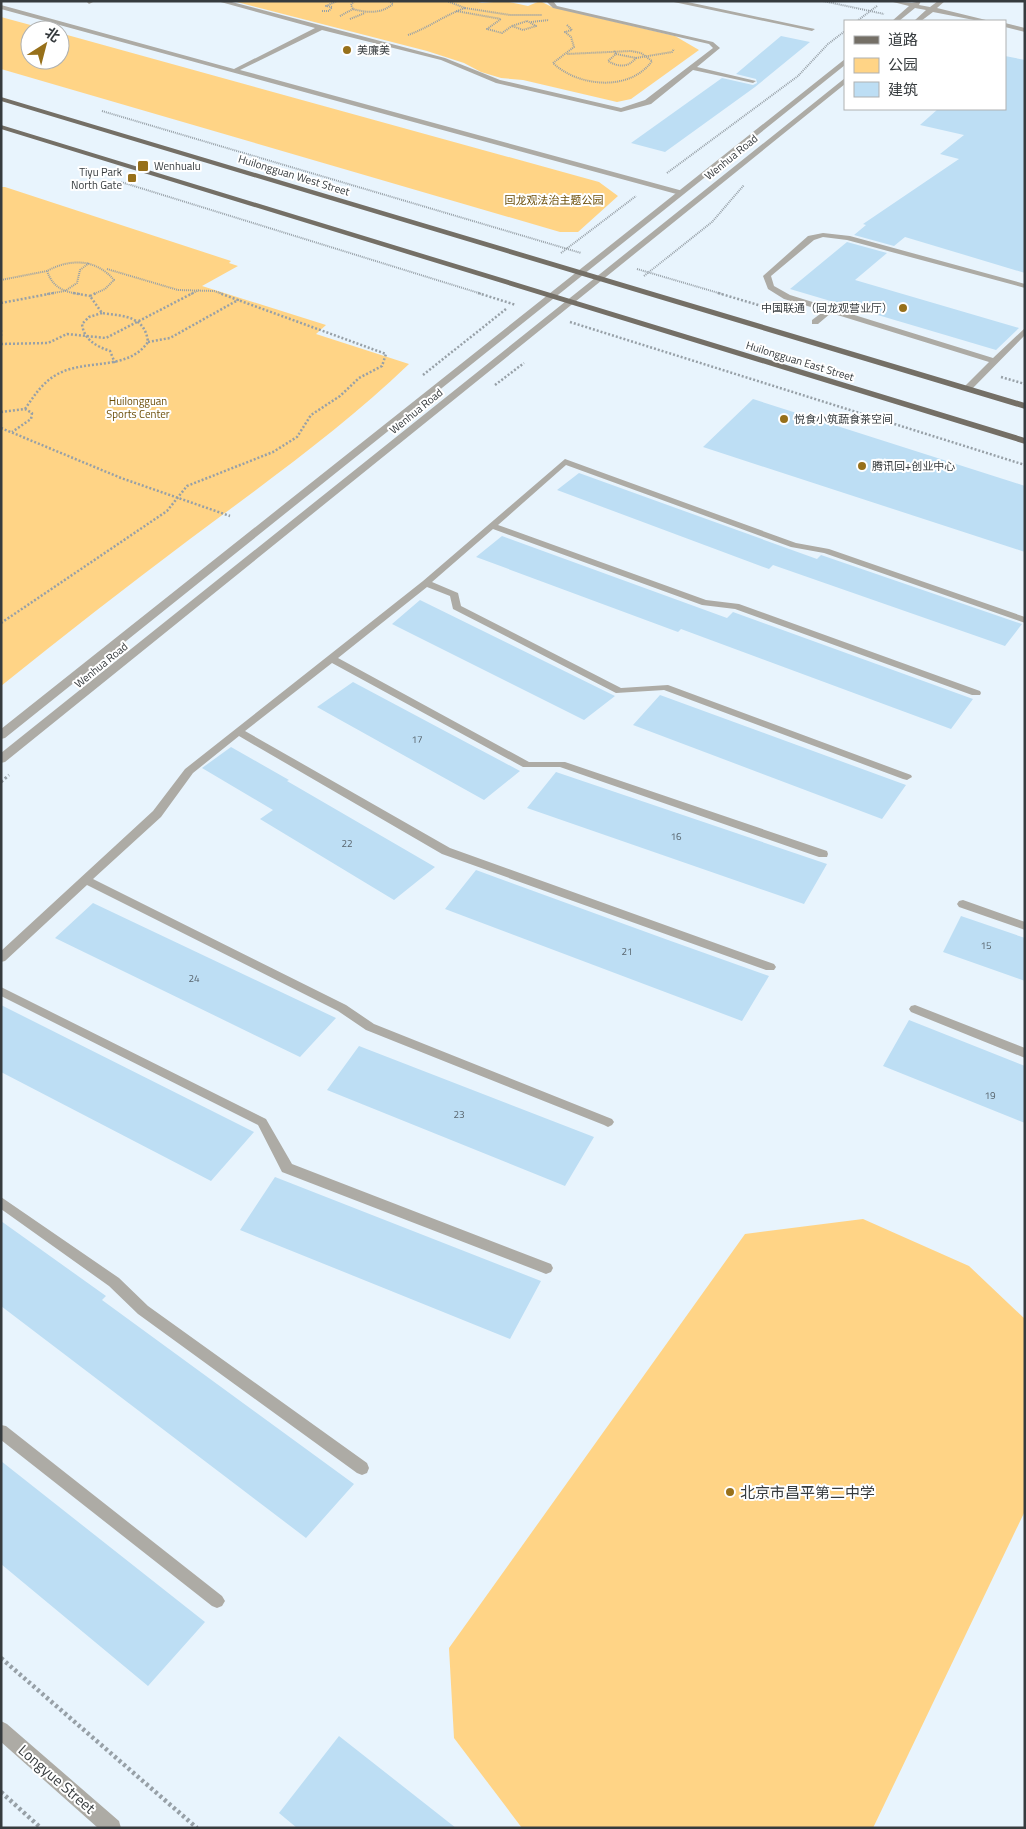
<svg xmlns="http://www.w3.org/2000/svg" width="1026" height="1829" font-family="'Titillium Web','Noto Sans SC',sans-serif">
<rect width="100%" height="100%" fill="#e8f4fd"/>
<path fill="#ffd486" d="M233,1H473L482,3L505,1L528,6L540,1L552,7L675,36L699,50L631,99L617,102L523,80L501,78L481,72L464,63L427,51Z
M1,17L49,30H30V60H60V33L599,182L618,196L578,232H560L1,69Z
M1,187H5L231,261L229,263L238,266L202,286L326,325L316,334L409,364C341,429 265,483 190,539C126,587 63,636 1,686Z
M863,1219L969,1266L1025,1319V1511L873,1828H522L454,1738L449,1648L745,1234Z"/>
<path fill="#bddef4" d="M781,36L810,42L755,87L665,152L631,143L722,78L753,85L757,83L756,79L736,74Z
M1005,56L1025,60V273L905,237L894,246L854,235L866,225L863,224L959,159L940,154L964,135L920,125L938,109H1005Z
M847,242L887,253L855,280L1019,328L996,350L790,289Z
M753,399L1025,486V552L703,447Z
M579,473L817,559L821,555L1022,624L1005,646L773,565L769,569L557,490Z
M502,536L727,618L733,612L973,699L951,729L681,629L678,632L476,557Z
M420,600L615,696L584,720L392,624Z
M353,682L520,771L484,800L317,707Z
M660,695L906,785L882,819L633,725Z
M231,747L289,780L287,781L435,867L394,900L260,819L273,810L202,768Z
M556,772L827,864L804,904L527,808Z
M476,870L668,940L769,976L742,1021L445,909Z
M93,903L336,1018L300,1057L55,938Z
M961,916L1025,938V981L943,952Z
M1,1005L254,1132L211,1181L1,1072Z
M909,1020L1025,1066V1123L883,1066Z
M359,1046L594,1137L565,1186L327,1090Z
M275,1177L541,1281L510,1339L240,1230Z
M1,1221L106,1296L102,1300L354,1484L306,1538L1,1306Z
M1,1461L205,1622L148,1686L1,1564Z
M339,1736L456,1828H297L279,1813Z"/>
<g fill="none" stroke-linecap="round" stroke-linejoin="round">
<path stroke="#97a0a7" stroke-width="2" stroke-dasharray="1 1" stroke-linecap="butt" d="M354,1L351,5L353,9C367,13 381,14 393,4L389,1
M823,1L884,14
M465,8L510,15H542
M322,11H329L332,7L326,6L337,1
M456,11L501,19L487,29L502,33L512,26
M340,16L353,9
M350,19L365,13
M527,21L536,26L523,30L512,26Z
M857,21L877,6
M531,22L549,20
M567,25L572,30L565,32L571,37L574,47L553,63C578,87 630,92 652,61L641,53L631,51L567,54
M408,35C428,28 445,15 465,8L447,1
M614,51L616,54
M616,54L636,58C628,68 618,67 608,61Z
M636,58L672,52L674,49
M102,111L581,253
M667,173L798,76L828,44L845,31
M121,182L482,294
M561,253L636,196
M107,269L178,290L214,291L223,294
M637,269L722,294
M644,276L712,222L744,185
M1,280L47,271
M47,294L65,291L77,283L80,270L89,263
M80,294C64,292 53,288 47,271C71,258 96,259 114,280L105,289L94,294
M191,294L199,290"/>
<path stroke="#97a0a7" stroke-width="2.5" stroke-dasharray="2 2" stroke-linecap="butt" d="M73,293L90,296
M478,293L516,305
M718,293L775,310
M90,296L96,293
M1,303L54,293
M102,313L89,317L82,324C84,340 96,346 110,351L115,363
M570,322L1025,465
M1,330V336
M148,342L170,338L238,300L219,293
M1,344L48,343L67,334L106,338L193,293
M423,375L506,309
M1001,377L1025,384
M495,385L524,363
M25,409C34,396 42,383 56,375C84,358 127,372 148,342C145,316 124,316 102,313L90,296
M1,412L25,409L32,413L31,419L12,432
M1,428L121,478L230,516
M1,623L167,511L187,486L273,452L297,437L311,415L340,396L359,378L382,366L386,354L238,300"/>
<path stroke="#97a0a7" stroke-width="3" stroke-dasharray="2.5 2.5" stroke-linecap="butt" d="M1,782L9,775"/>
<path stroke="#97a0a7" stroke-width="4.5" stroke-dasharray="3 3" stroke-linecap="butt" d="M1,1658L197,1828
M1,1792L41,1828"/>
<path fill="#adaba5" fill-rule="evenodd" d="M823,233L850,236L1025,284V288L847,240L823,237L814,240L771,276L774,286L790,295L993,358L1025,328V335L970,391H967L963,389L964,387L989,362L831,313L818,324H812V320L824,311L784,299L768,289L763,276L808,236Z
M565,459L796,543L829,549L1025,617V623L824,553L791,547L566,465L498,525L706,600L739,604L980,691L981,693L980,695H972L735,609L702,605L493,529L432,582L458,593L461,606L621,688L668,685L911,775L912,777L907,780L903,779L664,690L616,693L453,609L450,596L427,587L338,658L529,762H565L827,851L828,854L827,857H819L560,767H523L332,663L245,731L450,848L774,964L776,967L774,970H766L442,854L239,736L193,773L161,817L93,879L346,1005L374,1024L612,1119L614,1122L612,1125L608,1127L604,1125L366,1030L338,1011L87,885L5,961L1,962V951L153,811L185,769L423,581Z
M963,900L1025,922V930L959,907L957,904L959,901Z
M1,987L266,1119L292,1164L551,1264L553,1268L551,1272L546,1274L541,1272L282,1172L258,1125L1,996Z
M915,1005L1025,1048V1058L911,1012L909,1009L911,1006Z
M1,1197L119,1278L148,1306L367,1463L369,1468L367,1473L362,1475L357,1473L138,1314L109,1286L1,1209Z
M1,1425L6,1426L222,1596L225,1601L222,1606L217,1608L212,1606L1,1440Z"/>
<path fill="#adaba5" fill-rule="evenodd" d="M86,1H95L89,4Z
M217,1H228L445,58L500,80L621,108L645,100L713,48L709,44L553,8L546,1H553L557,6L713,42L720,48L697,67L756,81L753,83L693,70L651,104L621,112L496,83L441,60L322,30L240,70L683,191L684,193L680,195L1,9V5L234,69L315,28Z
M669,1H683L815,29L812,31Z"/>
<path fill="#adaba5" fill-rule="evenodd" d="M889,1L912,3L921,1L919,5L930,7L938,1H945L937,8L990,21H979L933,12L921,21H914L926,10L915,8L899,21H892L909,6Z
M1005,23L1025,28V32L1005,27Z
M845,59V65L5,738L1,739V729Z
M845,78V84L5,762L1,763V753Z
M1,1721L7,1724L119,1821L121,1828H98L1,1742Z"/>
<path fill="#746f66" fill-rule="evenodd" d="M1,97L1025,403V409L1,101Z
M1,125L1025,438V444L1,129Z"/>
</g>
<g fill="#97701a" stroke="#fff" stroke-width="2">
<circle cx="347" cy="50" r="5"/>
<rect x="137" y="160" width="12" height="12" rx="2.5"/>
<rect x="127" y="173" width="10" height="10" rx="2.5"/>
<circle cx="903" cy="308" r="5"/>
<circle cx="784" cy="419" r="5"/>
<circle cx="862" cy="466" r="5"/>
<circle cx="730" cy="1492" r="5"/>
</g>
<g text-anchor="middle" dominant-baseline="central" stroke-width="4" stroke-linejoin="round" paint-order="stroke">
<g font-size="10" fill="#58646c">
<text x="417" y="739">17</text>
<text x="676" y="836">16</text>
<text x="347" y="843">22</text>
<text x="986" y="945">15</text>
<text x="627" y="951">21</text>
<text x="194" y="978">24</text>
<text x="990" y="1095">19</text>
<text x="459" y="1114">23</text>
</g>
<g font-size="11" fill="#363b3e" stroke="#fff" text-anchor="start">
<text x="357" y="50">美廉美</text>
<text x="154" y="166">Wenhualu</text>
<text x="122" y="172" text-anchor="end">Tiyu Park<tspan x="122" dy="13">North Gate</tspan></text>
<text x="893" y="308" text-anchor="end">中国联通（回龙观营业厅）</text>
<text x="794" y="419">悦食小筑蔬食茶空间</text>
<text x="872" y="466">腾讯回+创业中心</text>
</g>
<g font-size="11" fill="#363b3e" stroke="#fff">
<text transform="translate(731 157) rotate(-39)">Wenhua Road</text>
<text transform="translate(294 175) rotate(17)">Huilongguan West Street</text>
<text transform="translate(800 361) rotate(17)">Huilongguan East Street</text>
<text transform="translate(416 411) rotate(-39)">Wenhua Road</text>
<text transform="translate(101 665) rotate(-39)">Wenhua Road</text>
</g>
<g font-size="11" fill="#6c4e09" stroke="#fff">
<text x="554" y="200">回龙观法治主题公园</text>
<text x="138" y="401">Huilongguan<tspan x="138" dy="13">Sports Center</tspan></text>
</g>
<g font-size="15" fill="#363b3e" stroke="#fff" text-anchor="start">
<text x="740" y="1492">北京市昌平第二中学</text>
</g>
<g font-size="15" fill="#363b3e" stroke="#fff">
<text transform="translate(57 1779) rotate(41)">Longyue Street</text>
</g>
</g>
<rect width="1026" height="1829" fill="none" stroke="#363b3e" stroke-width="5"/>
<rect x="844" y="20" width="162" height="90" fill="#ffffff" stroke="#afb1b2"/>
<rect x="854" y="36" width="25" height="8" fill="#746f66" stroke="#afb1b2"/>
<text x="888" y="45" font-size="15" fill="#363b3e">道路</text>
<rect x="854" y="58" width="25" height="15" fill="#ffd486" stroke="#afb1b2"/>
<text x="888" y="70" font-size="15" fill="#363b3e">公园</text>
<rect x="854" y="82" width="25" height="15" fill="#bddef4" stroke="#afb1b2"/>
<text x="888" y="95" font-size="15" fill="#363b3e">建筑</text>
<g transform="translate(45 45) rotate(36)"><circle r="24" fill="#ffffff" stroke="#afb1b2"/>
<path d="M0-4L9 19L0 12L-9 19Z" fill="#97701a"/>
<text y="-8" font-size="14" font-weight="bold" text-anchor="middle" fill="#363b3e">北</text>
</g>
</svg>
